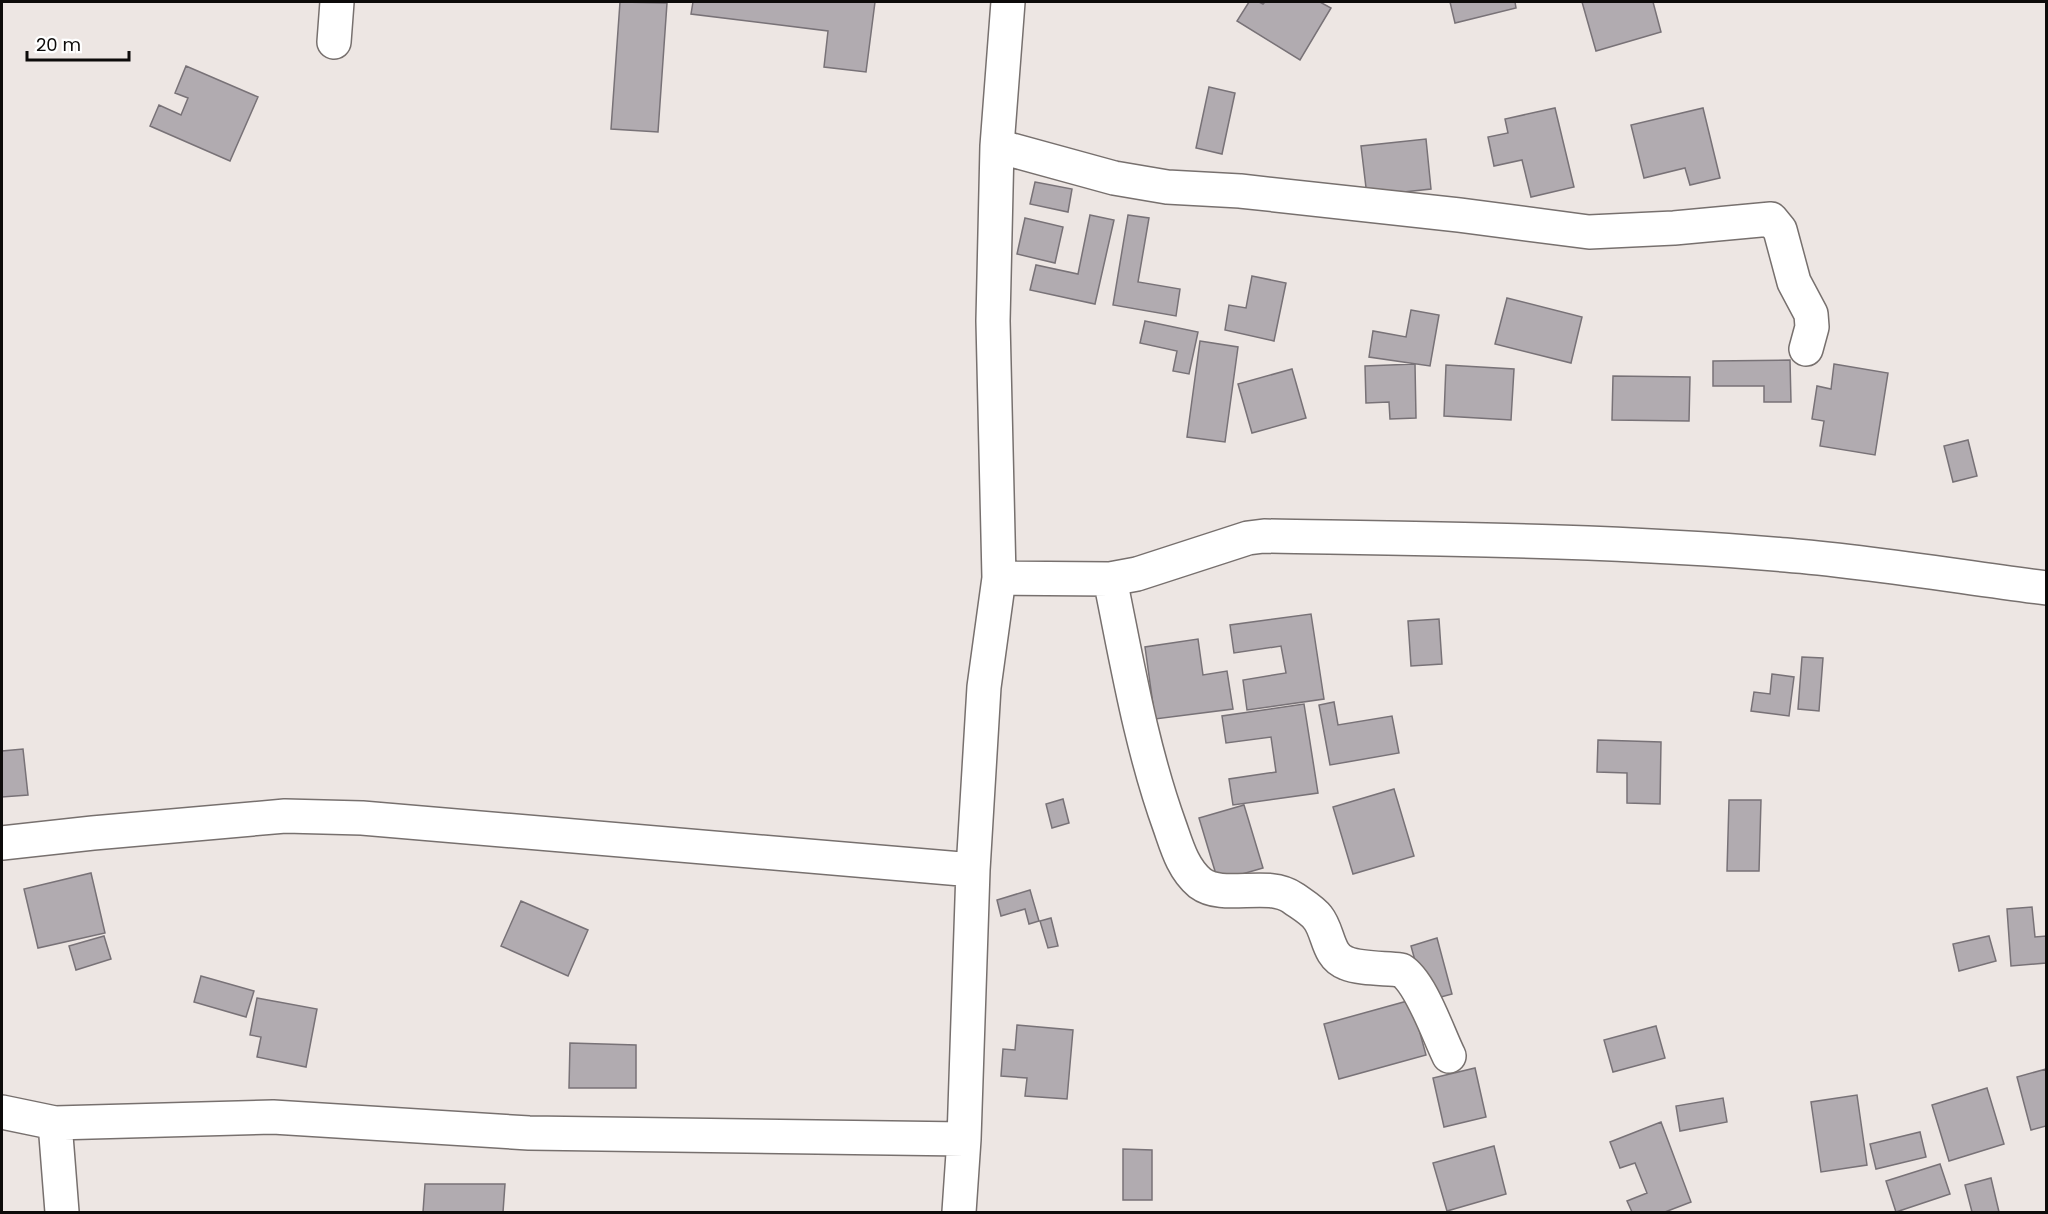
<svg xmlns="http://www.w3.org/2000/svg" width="2048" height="1214" font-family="Poppins,sans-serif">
<rect width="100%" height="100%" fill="#ede6e3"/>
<path fill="#b1abb0" stroke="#787277" stroke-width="1.5" d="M620,2L667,3L658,132L611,129Z
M693,2H875L866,72L824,67L828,31L691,14Z
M1249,2H1259L1263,4L1265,2H1320L1331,8L1300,60L1237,21Z
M1450,2H1515L1516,8L1455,23Z
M1582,2H1653L1661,32L1596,51Z
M186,66L258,97L230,161L150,126L159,105L181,115L188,98L175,93Z
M1209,87L1235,93L1222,154L1196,148Z
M1555,108L1574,187L1531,197L1522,160L1494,166L1488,137L1508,133L1505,119Z
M1703,108L1720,178L1690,185L1685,168L1644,178L1631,125Z
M1426,139L1431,189L1367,196L1361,146Z
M1035,182L1072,189L1068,212L1030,204Z
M1090,215L1114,220L1095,304L1030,290L1036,265L1078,274Z
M1128,215L1149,218L1138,282L1180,289L1176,316L1113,305Z
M1025,218L1063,227L1055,263L1017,254Z
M1252,276L1286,283L1274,341L1225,330L1229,305L1246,308Z
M1507,298L1582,317L1571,363L1495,344Z
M1411,310L1439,315L1430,366L1369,357L1373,331L1406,337Z
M1145,321L1198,332L1189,374L1173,371L1177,351L1140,343Z
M1200,341L1238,347L1225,442L1187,437Z
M1790,360L1791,402H1764V386H1713V361Z
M1415,364L1416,418L1390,419L1389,402L1366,403L1365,366Z
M1834,364L1888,373L1875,455L1820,446L1824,421L1812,419L1817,386L1831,389Z
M1446,365L1514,369L1511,420L1444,416Z
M1292,369L1306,418L1252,433L1238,384Z
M1613,376L1690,377L1689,421L1612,420Z
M1968,440L1977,476L1953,482L1944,446Z
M1311,614L1324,699L1247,710L1243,680L1286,673L1281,646L1234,653L1230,625Z
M1439,619L1442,664L1411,666L1408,621Z
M1198,639L1203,675L1227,671L1233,709L1155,719L1145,647Z
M1802,657L1823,658L1819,711L1798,709Z
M1772,674L1794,677L1789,716L1751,711L1754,692L1770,694Z
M1334,702L1338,725L1392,716L1399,753L1330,765L1319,705Z
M1304,704L1318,793L1233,805L1229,779L1276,772L1271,737L1226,743L1222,716Z
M1598,740L1661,742L1660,804L1627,803V773L1597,772Z
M23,749L28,795L2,797V751Z
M1394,789L1414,856L1353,874L1333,807Z
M1063,799L1069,823L1052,828L1046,804Z
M1729,800H1761L1759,871H1727Z
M1244,805L1263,868L1218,881L1199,818Z
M91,873L105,933L38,948L24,889Z
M1030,890L1039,921L1029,924L1025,909L1001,916L997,900Z
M521,901L588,930L568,976L501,946Z
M2032,907L2035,937L2046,936V963L2011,966L2007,909Z
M1051,918L1058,946L1048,948L1040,921Z
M104,936L111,959L76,970L69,946Z
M1989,936L1996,961L1959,971L1953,944Z
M1437,938L1452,994L1426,1001L1411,946Z
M201,976L254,991L246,1017L194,1002Z
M257,998L317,1009L306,1067L257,1057L261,1037L250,1035Z
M1411,1000L1426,1055L1339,1079L1324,1024Z
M1017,1025L1073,1030L1067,1099L1025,1096L1027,1078L1001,1076L1003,1049L1015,1050Z
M1656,1026L1665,1058L1613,1072L1604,1040Z
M570,1043L636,1045V1088H569Z
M1475,1068L1486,1117L1444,1127L1433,1078Z
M2046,1069V1126L2031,1130L2017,1077Z
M1987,1088L2004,1144L1949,1161L1932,1105Z
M1857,1095L1867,1165L1821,1172L1811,1102Z
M1723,1098L1727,1122L1680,1131L1676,1106Z
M1661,1122L1691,1202L1665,1212H1632L1627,1201L1647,1193L1635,1163L1620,1168L1610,1142Z
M1920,1132L1926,1157L1876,1169L1870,1144Z
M1494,1146L1506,1194L1447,1211L1433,1163Z
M1123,1149L1152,1150V1200H1123Z
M1940,1164L1950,1194L1896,1212L1886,1181Z
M1991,1178L1999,1212H1972L1965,1185Z
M425,1184H505L503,1212H423Z"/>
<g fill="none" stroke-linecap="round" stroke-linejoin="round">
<defs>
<path id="minor" d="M334,42L337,2
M997,146L1114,178L1167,187L1240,191L1459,215L1589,232L1674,228L1771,219L1780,230L1794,282L1811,314L1812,327L1806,349
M999,578L1110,579L1137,574L1248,538L1264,536C1438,539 1612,540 1786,555C1873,562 1960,577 2046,588
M1110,579C1127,662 1141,747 1170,827C1177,847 1183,869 1200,883C1224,901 1267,880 1293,898C1301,904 1312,910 1318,918C1329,932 1327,956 1346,963C1360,969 1385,968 1401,970C1421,982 1438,1034 1449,1056
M2,843L93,833L285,816L362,818L973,870
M2,1112L55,1123L273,1117L529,1133L964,1139
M55,1123L62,1212
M959,1212L964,1139L973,870L984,687L999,578L993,321L997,146L1008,2"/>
</defs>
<use href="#minor" stroke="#77706e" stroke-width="36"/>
<use href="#minor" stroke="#fff" stroke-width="33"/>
</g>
<rect width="2048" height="1214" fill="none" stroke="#0d0b0a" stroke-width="6"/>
<path d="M27 51v9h102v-9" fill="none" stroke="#0d0b0a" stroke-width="3"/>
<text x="36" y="51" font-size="18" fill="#0d0b0a" stroke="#ffffff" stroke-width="4.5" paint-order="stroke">20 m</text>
</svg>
